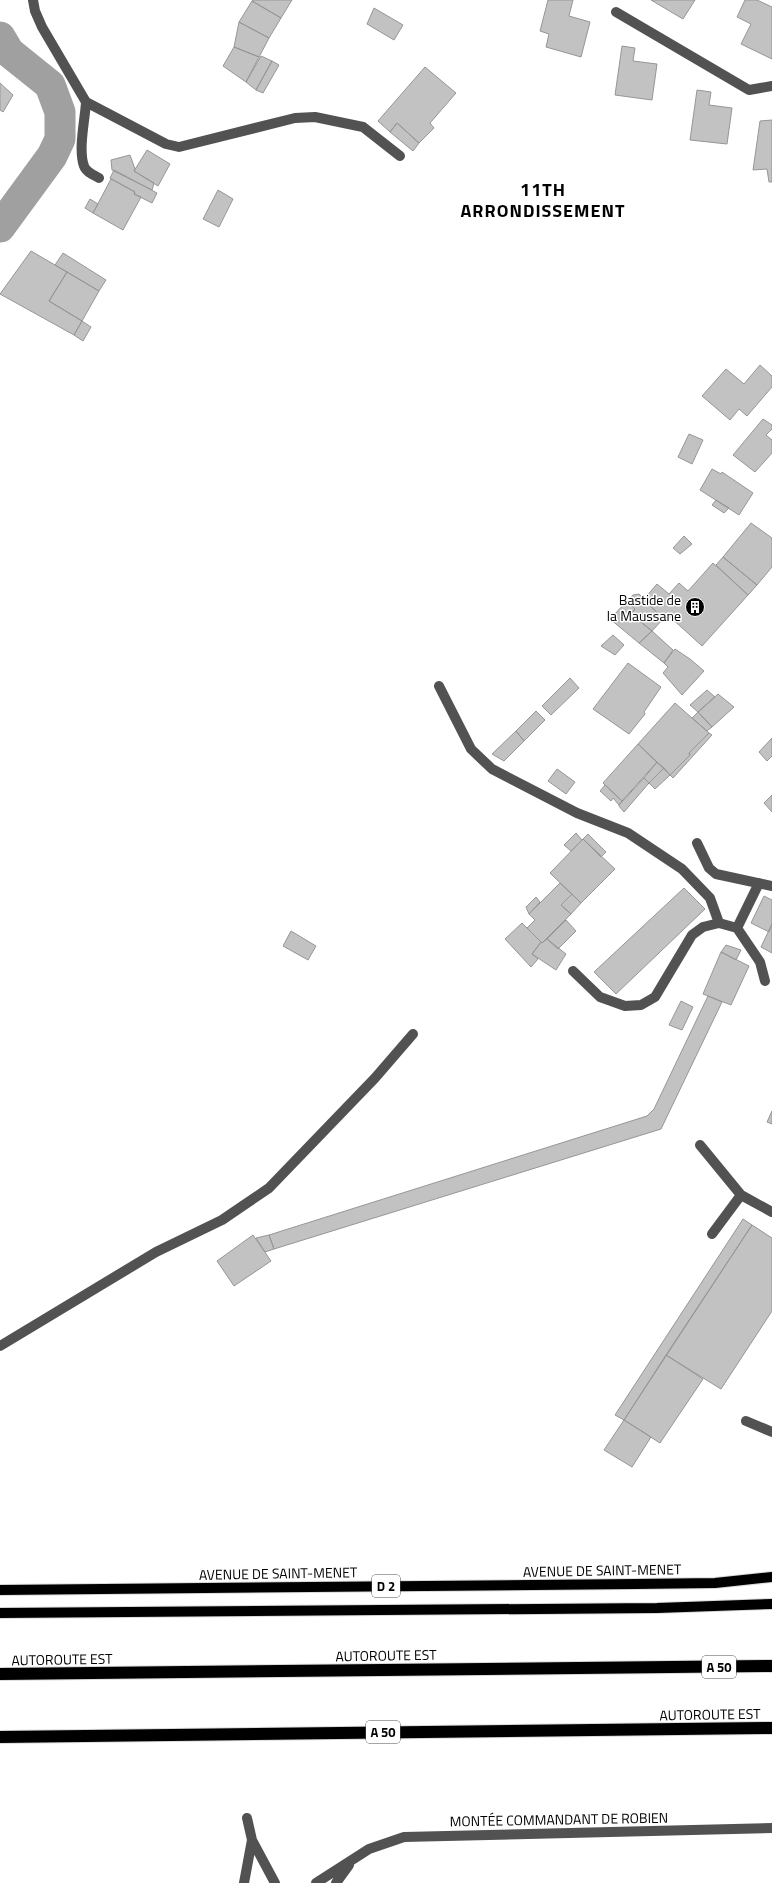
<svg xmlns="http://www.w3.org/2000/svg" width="772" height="1883" font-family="'Titillium Web',sans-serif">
<rect width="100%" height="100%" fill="#fff"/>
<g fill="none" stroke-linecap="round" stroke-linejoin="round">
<path stroke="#a0a0a0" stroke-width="31" d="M0,37L9,52L50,85L60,112V139L52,156L0,227"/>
</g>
<path fill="#c2c2c2" stroke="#969696" d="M253,0H292L281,18L252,1Z
M548,0H573L569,16L590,22L581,57L546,47L549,34L540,31Z
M651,0H695L683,19Z
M745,0H757L772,7V59L741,44L751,24L737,17Z
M252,1L281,18L269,38L239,22Z
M374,8L403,25L394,40L367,24Z
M239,22L269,38L259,57L234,47Z
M622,46L635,48L633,61L657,64L652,100L615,95Z
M234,47L259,57L246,82L223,66Z
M261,56L272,61L256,90L246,82Z
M272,61L279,65L263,93L256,90Z
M425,67L456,93L430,123L434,128L419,143L397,123L390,132L378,121Z
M0,83L13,95L3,112L0,110Z
M697,90L711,92L709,105L732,108L727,144L690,140Z
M772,120V182H769L767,169L753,170L760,121Z
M397,123L419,143L413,151L390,132Z
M147,150L170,164L158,186L134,171Z
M130,155L135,169L134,171L154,183L152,190L112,170L111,160Z
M114,170L157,193L152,203L134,194L135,192L110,178Z
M111,179L135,192L134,194L141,197L123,230L93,213Z
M218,190L233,199L219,227L203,219Z
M90,199L98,204L93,213L85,208Z
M31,251L67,272L49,301L82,321L74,335L0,294Z
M63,253L106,280L99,291L55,265Z
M67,272L99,291L82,321L49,301Z
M82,321L91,327L83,341L74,335Z
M760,365L772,376V387L747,416L739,409L730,420L702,396L726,369L744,384Z
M763,419L772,425V429L766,435L772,440V453L755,472L733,455Z
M689,434L703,440L692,464L678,457Z
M712,469L721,474L722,472L753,493L739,515L700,490Z
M716,500L729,508L724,513L712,505Z
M751,523L772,538V567L757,585L723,557Z
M684,536L692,544L680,554L673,548Z
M723,557L757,585L748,595L716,565Z
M713,563L748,595L702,646L668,615L663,619L644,599L657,584L669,594L679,583L688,591Z
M639,594L663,619L652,631L631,614L635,609L627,601L633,595Z
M627,601L635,609L631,614L652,631L639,643L610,619Z
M652,631L673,650L664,663L639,643Z
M613,635L624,645L615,655L601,646Z
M675,649L690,659L704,671L682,695L663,673L668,667L664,663Z
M628,663L661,687L644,712L645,714L629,734L593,709Z
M570,678L579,688L551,715L542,706Z
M707,690L715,697L698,712L690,705Z
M718,694L734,707L712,727L698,712Z
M675,703L709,733L689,753L690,755L670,775L638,744Z
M536,711L545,720L524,741L516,731Z
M698,712L712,727L707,731L692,718Z
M516,731L524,741L504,761L492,754Z
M709,733L712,735L673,778L670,775L690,755L689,753Z
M772,738V756L767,761L759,752Z
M638,744L657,762L622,801L603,783Z
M657,762L664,768L649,783L644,778Z
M664,768L670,775L655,789L649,783Z
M557,769L575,782L566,794L548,781Z
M644,778L649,783L624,812L619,806V805Z
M605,785L622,801L619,805L613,798L611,801L600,791Z
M772,795V812L764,803Z
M576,833L582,840L571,851L564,845Z
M588,834L606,852L601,857L583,839Z
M583,839L615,869L581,903L550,873Z
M560,883L572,894L561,905L571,914L542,943L527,928L535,920L529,914Z
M684,888L705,909L616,994L594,972Z
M572,894L581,903L571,914L561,905Z
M764,896L772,900V924L769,932L751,923Z
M536,897L540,902L529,914L526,907Z
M566,920L576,931L558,949L547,939Z
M522,923L541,942L532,954L538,959L531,967L505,939Z
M772,924V953L761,947Z
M291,931L316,946L308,960L283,946Z
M547,939L566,954L556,970L532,954L541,942L542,943Z
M726,945L741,950L736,960L721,952Z
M721,952L749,966L731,1005L703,994Z
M708,996L722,1002L661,1129L274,1249L269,1235L647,1116L654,1109Z
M681,1001L693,1007L682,1030L669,1025Z
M772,1111V1124L767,1122Z
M743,1219L752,1225L624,1420L615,1415Z
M752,1225L772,1238V1311L721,1389L666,1355Z
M253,1235L271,1261L234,1286L217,1261Z
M269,1235L274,1249L265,1252L256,1238Z
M666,1355L703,1379L660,1443L624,1420Z
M624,1420L651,1437L632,1467L604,1450Z"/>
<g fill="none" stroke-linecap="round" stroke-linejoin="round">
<defs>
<path id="major" d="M0,1590L635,1584L715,1583L772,1577
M0,1613L657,1608L772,1604"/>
<path id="highway" d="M0,1674L772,1666
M0,1737L772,1728"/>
</defs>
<use href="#major" stroke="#dbdbdb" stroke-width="12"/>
<use href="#highway" stroke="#dbdbdb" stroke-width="14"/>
<path stroke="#525252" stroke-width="10" d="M33,0L35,11L42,27L86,102L166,144L179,147L295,118L315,117L363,127L400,156
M616,12L749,90L772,86
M86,102C85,120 78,150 84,166C86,172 94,175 99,178
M439,686L471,749L492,769L577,813L628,833L682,869L710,898L719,923
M697,843L709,868L716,874L772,886
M759,883L737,928L760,962L765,981
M573,971L600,997L625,1006L641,1005L655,997L692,935L703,927L719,923L737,928
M700,1145L741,1195L772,1212
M712,1234L741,1195
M0,1346L156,1252L222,1220L269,1188L375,1078L413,1034
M746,1421L772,1432
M247,1818L252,1840
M244,1883L252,1840L275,1883
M316,1883L369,1849L404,1837L772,1828
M336,1883L349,1865"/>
<use href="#major" stroke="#000" stroke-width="10"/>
<use href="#highway" stroke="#000" stroke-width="12"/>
</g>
<defs>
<symbol id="building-disc" viewBox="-11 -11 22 22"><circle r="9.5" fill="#000" stroke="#fff"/><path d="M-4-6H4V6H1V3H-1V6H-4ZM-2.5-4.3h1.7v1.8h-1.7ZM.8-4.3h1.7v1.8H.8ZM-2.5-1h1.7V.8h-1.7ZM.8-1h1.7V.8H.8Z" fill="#fff"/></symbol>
</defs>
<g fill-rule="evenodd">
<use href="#building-disc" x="684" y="596" width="22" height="22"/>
</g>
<g text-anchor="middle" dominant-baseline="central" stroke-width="3" stroke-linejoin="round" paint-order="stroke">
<g fill="#fff" stroke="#4c4c4c" stroke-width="1">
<rect x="372" y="1575" width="28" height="22" rx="3"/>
<rect x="702" y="1656" width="34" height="22" rx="3"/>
<rect x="366" y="1721" width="34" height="22" rx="3"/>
</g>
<g font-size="13" font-weight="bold" fill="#000">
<text x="386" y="1586">D 2</text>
<text x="719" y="1667">A 50</text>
<text x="383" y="1732">A 50</text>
</g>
<g font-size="14" fill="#000" stroke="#fff" text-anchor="end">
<text x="681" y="599">Bastide de<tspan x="681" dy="16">la Maussane</tspan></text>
</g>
<g font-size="14" fill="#000" stroke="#fff">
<text transform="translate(602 1570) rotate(-1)">AVENUE DE SAINT-MENET</text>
<text transform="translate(278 1573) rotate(-1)">AVENUE DE SAINT-MENET</text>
<text transform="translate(386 1655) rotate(-1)">AUTOROUTE EST</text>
<text transform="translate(62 1659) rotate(-1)">AUTOROUTE EST</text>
<text transform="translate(710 1714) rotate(-1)">AUTOROUTE EST</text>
<text transform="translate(559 1819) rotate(-1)">MONTÉE COMMANDANT DE ROBIEN</text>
</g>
<g font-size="18" font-weight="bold" letter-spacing="1" fill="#000" stroke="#fff">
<text x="543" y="189">11TH<tspan x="543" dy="21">ARRONDISSEMENT</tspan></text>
</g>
</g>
</svg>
